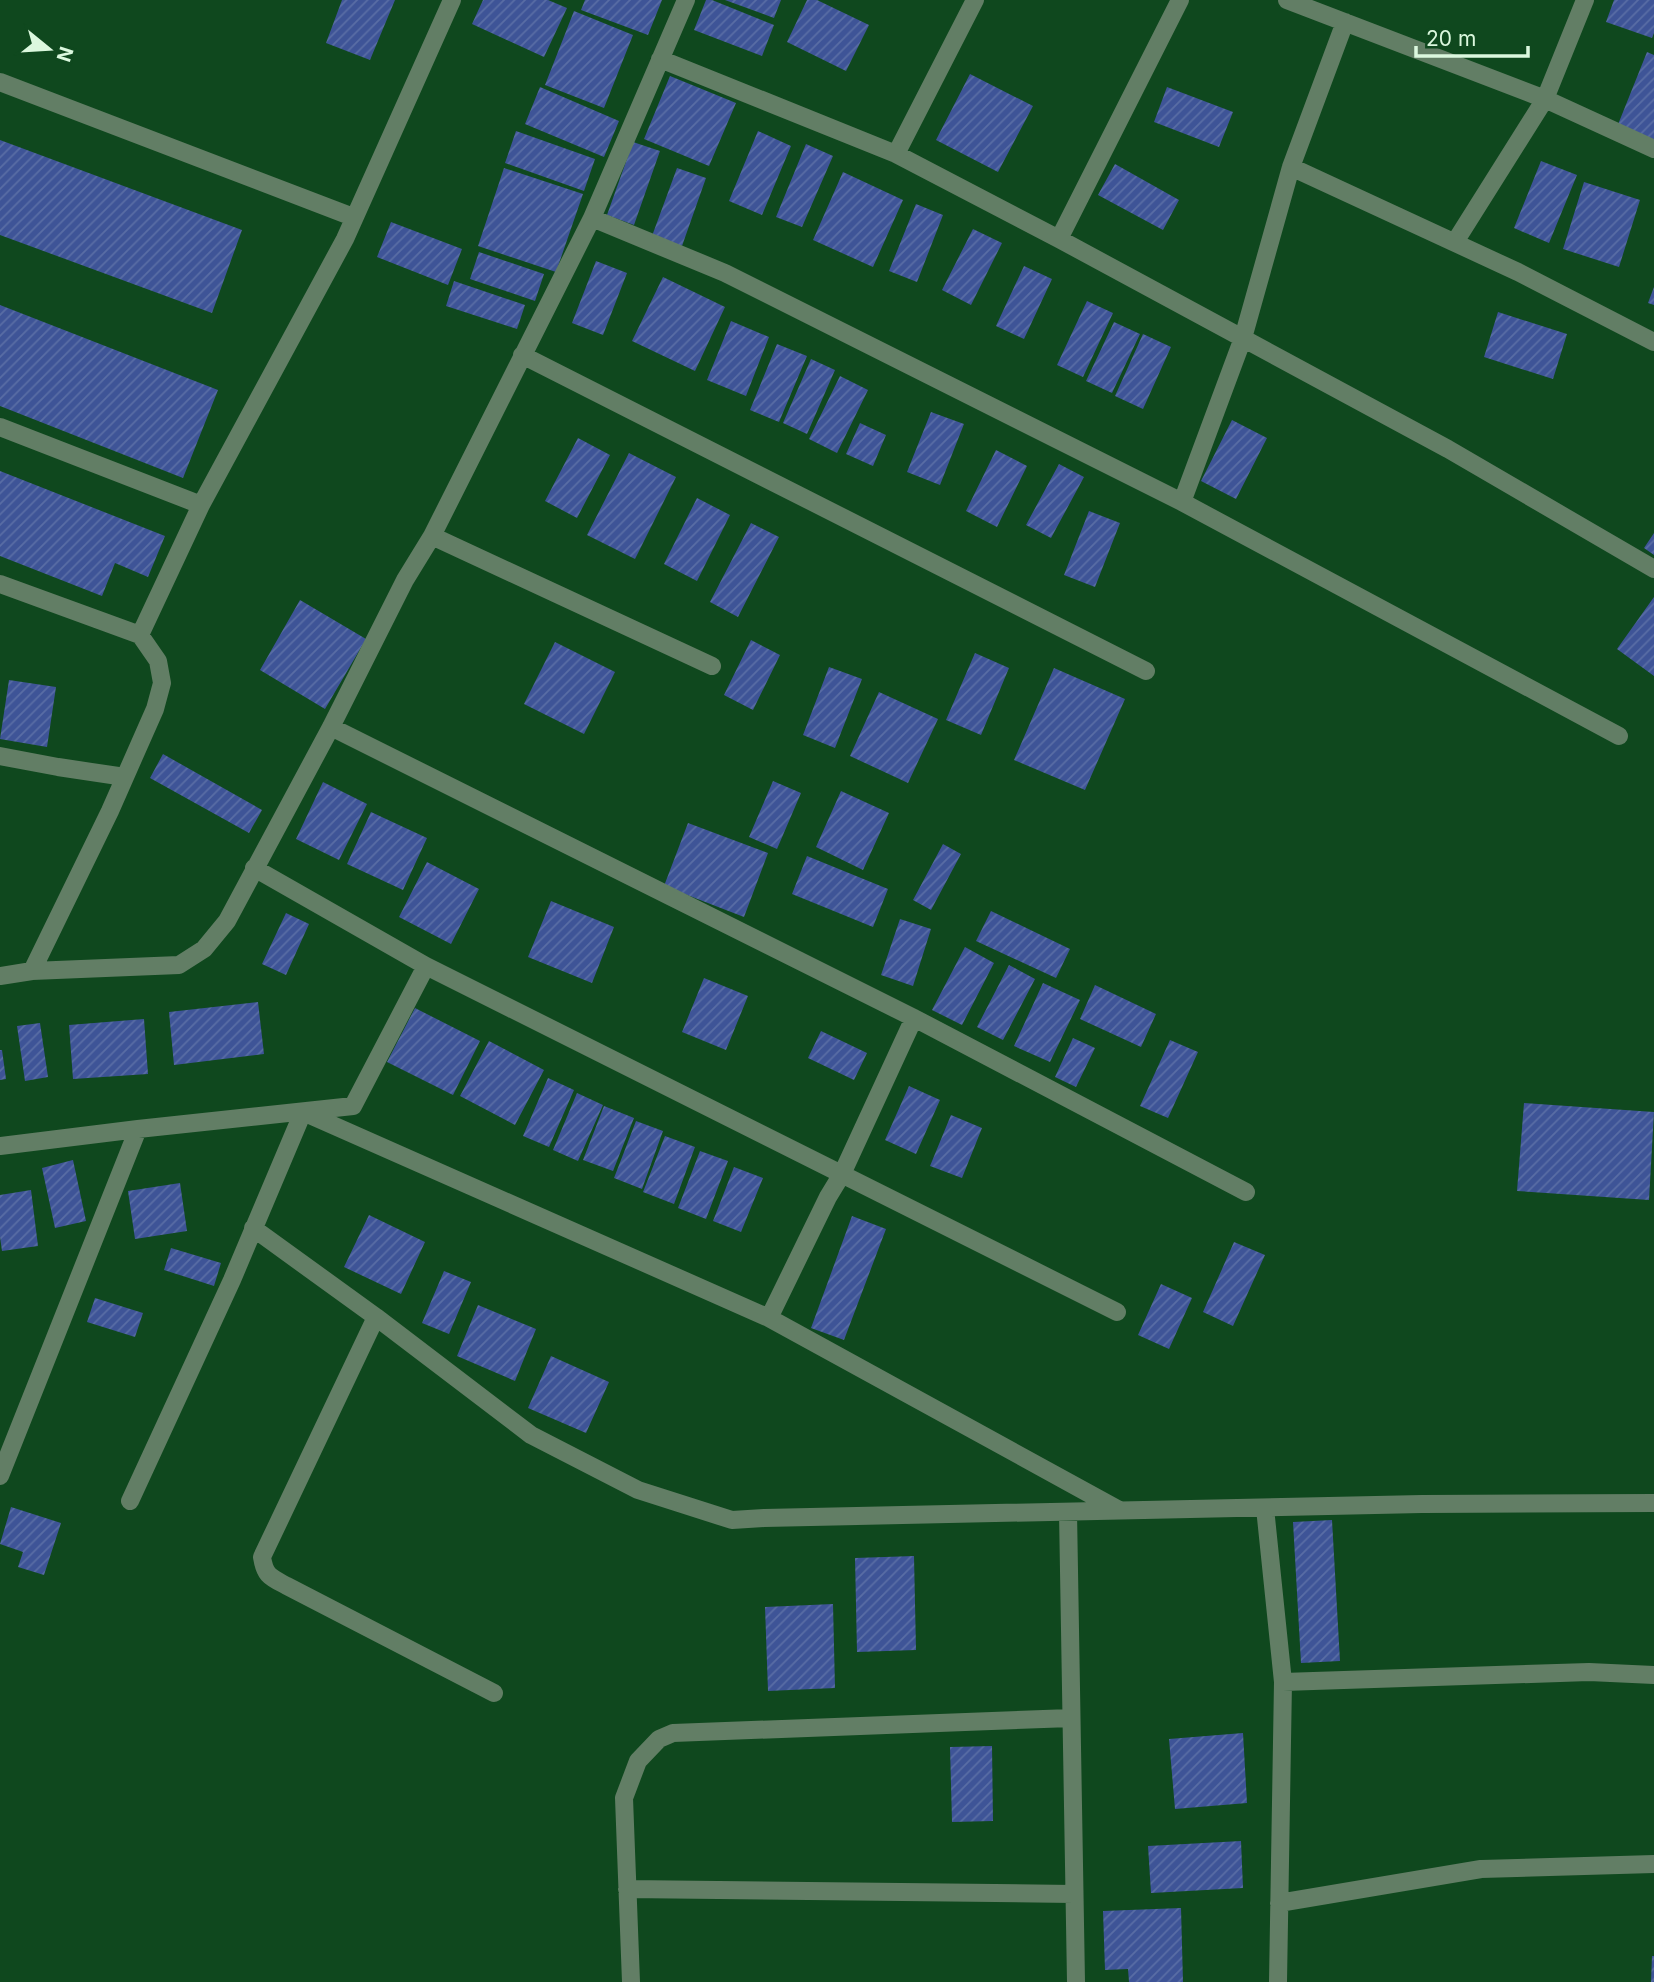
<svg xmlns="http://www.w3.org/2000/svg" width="1654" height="1982" font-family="Inter,sans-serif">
<defs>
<pattern id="building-hatch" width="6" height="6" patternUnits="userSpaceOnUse" patternTransform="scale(1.75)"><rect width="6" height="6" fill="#3e5497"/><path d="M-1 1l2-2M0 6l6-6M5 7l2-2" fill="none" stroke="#596da5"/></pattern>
</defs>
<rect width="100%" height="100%" fill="#0f481e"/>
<path fill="url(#building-hatch)" d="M342,0H395L370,60L326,43Z
M483,0H548L567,8L544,57L472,24Z
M585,0H662L648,35L581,10Z
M706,0H712L774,25L762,56L694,30Z
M725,0H781L774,18Z
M807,0H817L869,25L846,71L787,42Z
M1614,0H1654V33L1652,38L1606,22Z
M574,11L633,35L604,108L545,85Z
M1647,52L1654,55V141L1617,127Z
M970,74L1033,106L998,172L936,140Z
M670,76L736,103L709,166L644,139Z
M540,87L619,121L604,157L525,124Z
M1167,87L1233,112L1219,147L1154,122Z
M516,131L595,159L584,191L505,163Z
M758,131L791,146L762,215L729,201Z
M0,140L242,230L212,313L0,235Z
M633,142L660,151L634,225L607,215Z
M806,144L833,156L802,227L776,217Z
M1541,161L1577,175L1549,243L1514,228Z
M1115,164L1179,200L1163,230L1098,195Z
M504,168L583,194L556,272L478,246Z
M677,168L706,178L682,246L652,236Z
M843,172L903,200L873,267L813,240Z
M1584,182L1640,200L1619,267L1563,249Z
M916,204L943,215L917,282L889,271Z
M391,222L462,249L448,285L377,257Z
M973,229L1002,243L971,305L942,290Z
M479,252L544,274L535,301L470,279Z
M596,261L627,273L603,335L572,323Z
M1024,266L1052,279L1024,339L996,326Z
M663,277L725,307L695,371L632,341Z
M454,281L525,305L517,329L446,306Z
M1654,287V305L1648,303Z
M1087,301L1113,313L1083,377L1057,365Z
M0,305L218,390L183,478L0,406Z
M1498,312L1567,334L1553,379L1484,357Z
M731,321L769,337L746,396L707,380Z
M1114,322L1140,334L1112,393L1086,381Z
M1143,334L1171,347L1143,409L1115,396Z
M777,344L807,356L779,422L750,410Z
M811,359L835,370L807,434L783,423Z
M840,376L868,390L837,453L809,439Z
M931,412L964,424L940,485L907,472Z
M1232,420L1267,438L1236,499L1201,481Z
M860,423L886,435L873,466L846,454Z
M578,438L610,455L577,518L545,501Z
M996,450L1027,466L997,527L966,511Z
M629,453L676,477L635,559L587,535Z
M1059,464L1084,477L1051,538L1026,525Z
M0,471L165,536L148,577L115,563L102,596L0,556Z
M697,498L730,515L697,581L664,564Z
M1089,511L1120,523L1095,587L1064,575Z
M751,523L779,537L738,617L710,602Z
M1654,533V555L1644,548Z
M1654,597V676L1617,649Z
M300,600L366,639L325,709L260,670Z
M751,640L780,655L753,710L724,695Z
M555,642L615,672L584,734L524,704Z
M975,653L1009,668L981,735L946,720Z
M829,667L862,679L835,748L803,735Z
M1054,668L1125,699L1085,790L1014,760Z
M9,680L56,687L47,747L0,739Z
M879,692L938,719L908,783L850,756Z
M163,754L262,810L249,833L150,778Z
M773,781L801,793L777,849L749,837Z
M323,782L367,804L339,860L296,839Z
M841,791L889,813L863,870L816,847Z
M371,812L427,838L403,890L347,864Z
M688,823L768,853L744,917L664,886Z
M943,844L961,854L931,910L913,900Z
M807,856L888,889L873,927L792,894Z
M427,862L479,889L451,944L399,917Z
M551,901L614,927L592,983L528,957Z
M991,911L1070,949L1056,978L976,941Z
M286,913L309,924L286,975L262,964Z
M900,919L931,929L913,986L881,975Z
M965,947L994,963L962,1025L932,1010Z
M1009,965L1035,979L1003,1040L977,1027Z
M704,978L748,996L726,1050L682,1032Z
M1043,983L1080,1000L1050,1062L1014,1046Z
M1095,985L1156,1014L1141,1047L1080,1019Z
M258,1002L264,1054L174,1065L169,1012Z
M415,1008L480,1041L453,1095L387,1062Z
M144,1019L148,1074L73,1079L69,1025Z
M40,1023L48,1077L25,1081L17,1026Z
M821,1031L867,1053L854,1080L808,1058Z
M1073,1038L1095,1048L1076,1087L1055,1077Z
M1170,1040L1198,1052L1168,1118L1140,1106Z
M489,1041L544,1070L515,1125L460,1096Z
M0,1050H2L6,1079L0,1080Z
M548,1078L574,1090L549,1147L523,1136Z
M909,1086L940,1100L916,1154L885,1140Z
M577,1093L603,1105L578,1161L553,1150Z
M1524,1103L1654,1112L1649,1200L1517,1191Z
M604,1106L634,1118L613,1171L583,1160Z
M951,1115L982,1128L962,1178L930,1166Z
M636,1121L663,1131L642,1189L614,1178Z
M665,1136L695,1147L674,1204L643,1192Z
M700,1151L728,1161L706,1219L678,1208Z
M73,1160L86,1221L55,1228L42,1168Z
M734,1167L763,1178L741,1232L713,1221Z
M180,1183L187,1231L135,1239L128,1191Z
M31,1190L38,1246L2,1251L0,1237V1195Z
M369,1215L425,1242L401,1294L344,1267Z
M852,1216L886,1229L844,1340L811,1328Z
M1234,1242L1265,1255L1233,1326L1203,1312Z
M171,1248L221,1263L214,1286L164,1270Z
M444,1271L471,1282L449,1334L422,1323Z
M1161,1284L1192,1298L1169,1349L1138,1335Z
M95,1298L143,1313L135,1337L87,1322Z
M478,1305L536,1329L515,1381L457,1356Z
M551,1356L609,1382L586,1433L528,1408Z
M11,1507L61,1523L44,1575L18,1567L23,1552L0,1544Z
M1332,1520L1340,1661L1301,1663L1293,1522Z
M914,1556L916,1650L857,1652L855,1558Z
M833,1604L835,1688L768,1691L765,1607Z
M1243,1733L1247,1803L1175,1809L1169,1739Z
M992,1746L993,1821L952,1822L950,1747Z
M1241,1841L1243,1888L1151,1893L1148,1846Z
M1181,1908L1183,1982H1129L1128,1969L1105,1970L1103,1911Z
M1652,1956H1654V1982H1651Z"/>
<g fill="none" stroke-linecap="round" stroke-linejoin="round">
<path stroke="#627e65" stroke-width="18" d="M1287,0L1545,99L1654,149
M660,59L896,154L1059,239L1448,449L1654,569
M0,82L353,217
M896,154L975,0
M1291,167L1518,272L1654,342
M592,218L725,273L1182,502L1619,736
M1059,239L1180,0
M1455,242L1545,99L1585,0
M522,355L1146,671
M0,427L201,505
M1182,502L1243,338L1291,167L1345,22
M432,536L712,666
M0,584L140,635L158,661L162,683L155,709L110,811L32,971
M140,635L201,505L345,239L452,0
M331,727L914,1018L1246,1192
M0,756L58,767L125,777
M426,966L1117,1312
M0,976L32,971L179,965L204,949L227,921L331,727L405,580L432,536L592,218L686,0
M0,1146L138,1129L353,1106L426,966L254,868
M253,1228L376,1317L531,1435L638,1490L732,1520L764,1518L1422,1504L1654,1503
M376,1317L262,1557C265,1576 270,1577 287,1586L494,1693
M769,1318L1119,1510
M0,1476L138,1129
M130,1501L232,1280L303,1112L769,1318L828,1197L842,1174L914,1018
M1265,1508L1283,1682L1278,1982
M1068,1512L1076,1982
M1283,1682L1589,1672L1654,1675
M627,1889L1074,1894
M1279,1903L1481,1869L1654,1864
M631,1982L624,1798L638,1761L659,1739L673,1733L1071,1718"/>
</g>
<g transform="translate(49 49) rotate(108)" stroke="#0f481e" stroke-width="5" paint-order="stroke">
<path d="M0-5L12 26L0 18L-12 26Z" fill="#dbf8de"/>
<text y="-10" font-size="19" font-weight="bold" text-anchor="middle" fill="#dbf8de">N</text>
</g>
<path d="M1416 46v10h112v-10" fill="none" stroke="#dbf8de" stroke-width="3.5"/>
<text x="1426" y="46" font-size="21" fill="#dbf8de" stroke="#0f481e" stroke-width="5" paint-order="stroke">20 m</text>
</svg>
